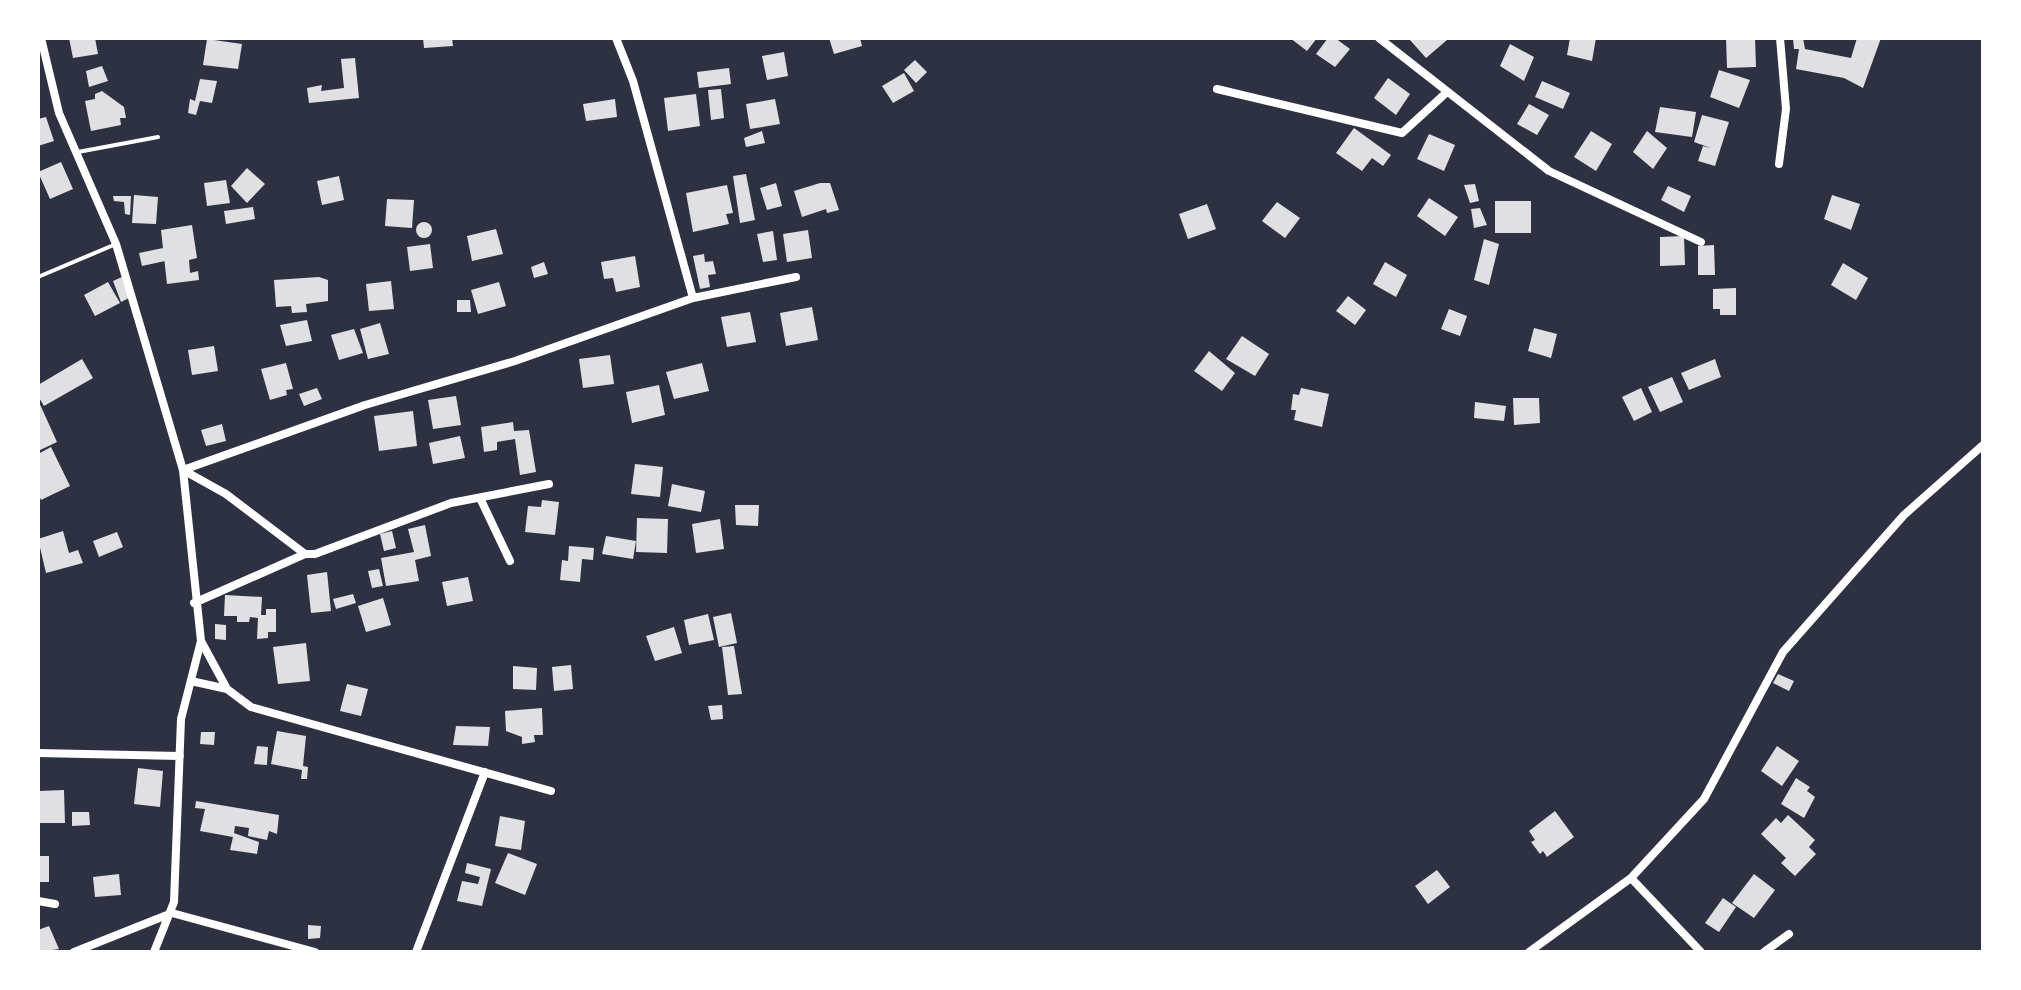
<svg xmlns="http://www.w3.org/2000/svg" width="2021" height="990" font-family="'Archivo Narrow',sans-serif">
<rect width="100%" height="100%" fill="#2d3142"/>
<path fill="#e0e0e3" d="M69,38H95L98,54L73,58Z
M423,38H452L453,46L424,48Z
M829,38H860L862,46L834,54Z
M1290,38H1317L1307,51Z
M1328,38H1335L1350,49L1335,67L1316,54Z
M1413,38H1445L1447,40L1426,58L1410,40Z
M1570,38H1596L1592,61L1567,55Z
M1726,38H1755L1756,67L1727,68Z
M1793,38H1803L1805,49L1851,58L1857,38H1881L1863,88L1844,78L1796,69L1799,49H1794Z
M207,39L242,44L238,69L203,65Z
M1510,44L1534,57L1524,81L1500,66Z
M784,52L788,76L767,80L762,56Z
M355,58L359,98L309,103L307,88L322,85L321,91L344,88L341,59Z
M915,60L927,72L916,83L904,70Z
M102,66L108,81L89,87L86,71Z
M729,68L731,84L699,88L697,72Z
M1719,70L1750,80L1739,108L1710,97Z
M904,73L914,91L893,103L882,86Z
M1388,78L1410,94L1396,115L1374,98Z
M200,79L217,81L212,103L200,101L196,115L188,113L190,99L195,101Z
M1542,81L1570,93L1563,109L1535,97Z
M721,89L724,118L711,120L708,90Z
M102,91L124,107L126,118H120L121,125L91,131L85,101L95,99V94Z
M696,94L700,126L668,131L664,98Z
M615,99L617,117L586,121L583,104Z
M775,99L780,124L750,129L746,104Z
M1529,104L1549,115L1537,135L1517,124Z
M1660,107L1696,112L1692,137L1655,132Z
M1702,115L1729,122L1715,166L1698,161L1703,146L1711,148L1694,142Z
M46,117L54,141L38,146V119Z
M1354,128L1391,155L1383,166L1372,158L1362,171L1336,153Z
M762,131L765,143L746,147L744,138Z
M1591,131L1612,144L1596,171L1574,157Z
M1647,131L1667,148L1653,169L1633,152Z
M1429,134L1455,145L1444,171L1417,159Z
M61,162L73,189L50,199L38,172Z
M247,168L265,184L247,203L231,186Z
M746,174L755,220L740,223L733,176Z
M339,176L344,200L322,205L317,181Z
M226,180L230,203L207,206L204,183Z
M776,183L782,206L767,210L760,188Z
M820,183H830L839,210L827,213L826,209L802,217L794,191Z
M1475,184L1479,201L1470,203L1464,185Z
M727,185L733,213L726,214L729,224L693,232L686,193Z
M1668,186L1691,196L1684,212L1661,200Z
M134,195L158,197L156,224L132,223Z
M1832,195L1860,204L1851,230L1824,219Z
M113,196H131L130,215L125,214L124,202L114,201Z
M1429,198L1458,217L1445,236L1417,216Z
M387,199L414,200L412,228L385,226Z
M1495,201H1531V233H1495Z
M1277,202L1300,218L1285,238L1262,221Z
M1207,204L1216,229L1188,239L1179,214Z
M253,207L255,219L226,224L224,211Z
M1480,208L1487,225L1474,228L1471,209Z
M416 230a8 8 0 1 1 16 0a8 8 0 1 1-16 0Z
M192,225L197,258L189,260L190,273L198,271L199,280L167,284L161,230Z
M496,229L503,254L472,261L467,236Z
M808,230L812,258L787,262L783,234Z
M773,231L777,260L763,262L757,234Z
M1684,236L1685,265L1660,266V237Z
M1484,239L1499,244L1489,285L1474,280Z
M430,244L433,268L410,271L407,247Z
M1714,245L1715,275H1698V246Z
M163,248L165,261L142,266L139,253Z
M704,254L705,262L713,261L716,274L708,275L710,287L700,289L693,256Z
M635,256L640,287L616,292L613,278L604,279L601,262Z
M544,262L548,274L534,278L531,267Z
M1385,262L1407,275L1396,297L1373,284Z
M1843,263L1868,278L1856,300L1831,285Z
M122,277L131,297L121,302L113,281Z
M319,277L328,280V301L306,304L307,312L292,313L291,306L276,307L274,280Z
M391,281L394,309L369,311L366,284Z
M108,282L120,303L95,316L84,295Z
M499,282L506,306L478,314L471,290Z
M1736,288V315H1720V309H1713V289Z
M1348,296L1366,310L1355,325L1336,311Z
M457,300H470L471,312H457Z
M812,307L818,340L786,346L780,313Z
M1449,309L1467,316L1460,336L1441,329Z
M750,312L756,342L727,347L721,317Z
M307,320L312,341L286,346L280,325Z
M380,323L389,354L368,359L360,329Z
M1534,328L1557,334L1551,358L1528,351Z
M354,329L363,353L339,360L331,335Z
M1242,336L1269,354L1255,376L1226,359Z
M214,346L218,371L192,375L188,350Z
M1209,351L1235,373L1222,391L1194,371Z
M610,355L614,384L583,388L579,359Z
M82,359L93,378L44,406L38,396V385Z
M1715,359L1721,377L1689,390L1681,373Z
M286,363L293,389L286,390L287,395L270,400L261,369Z
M702,363L709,391L674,399L666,372Z
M1672,377L1683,402L1660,412L1648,387Z
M659,385L665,415L632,423L626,392Z
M317,388L322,399L304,406L299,394Z
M1301,388L1329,394L1322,427L1294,420L1296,410H1291L1293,394L1299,395Z
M1641,388L1652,412L1634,421L1622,397Z
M456,396L461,425L433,429L428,400Z
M1513,398H1539L1540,423L1514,425Z
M38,400L57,442L38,451Z
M1475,402L1506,406L1504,421L1474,418Z
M413,411L417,446L379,451L374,416Z
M513,422L514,431L529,430L536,472L520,475L515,439L497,442V450L484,452L481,427Z
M222,424L226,441L206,446L201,430Z
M460,436L465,458L433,464L429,443Z
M51,447L70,486L41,500L38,493V454Z
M635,464L663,467L660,497L631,494Z
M672,484L705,491L701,512L668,506Z
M542,500L559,502L555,535L525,532L528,506L541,507Z
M735,505H759L758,526L736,525Z
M637,518L668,519L667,553L636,552Z
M720,519L724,549L696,553L692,524Z
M425,525L431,556L415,560L419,581L386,586L381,558L414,552L408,529Z
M63,531L69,553L78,550L83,563L46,573L38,539Z
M392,531L396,548L384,551L380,534Z
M117,532L123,547L99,557L93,541Z
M606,536L636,541L633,559L602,554Z
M569,546L594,548L593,560L582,559L580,582L560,580L562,560L568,561Z
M379,569L383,586L372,588L368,571Z
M327,572L331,611L311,613L307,575Z
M468,577L473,601L447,606L442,582Z
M353,594L356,603L336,609L333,599Z
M225,595L262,597L261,615H266V609H276V632H268V638L257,639L258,618L250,617L249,622H237V616H224Z
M383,598L391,625L366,632L358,606Z
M731,613L737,643L719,647L713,617Z
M708,614L714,640L689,645L684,620Z
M215,624L226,625V640L215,639Z
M674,627L682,653L655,661L646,636Z
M306,643L310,681L278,684L273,647Z
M734,646L742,694L728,695L722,647Z
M571,665L573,689L554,691L552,667Z
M513,666L537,668L536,690L513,689Z
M1778,674L1794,681L1789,691L1773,683Z
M347,684L368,689L361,716L340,711Z
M722,705L723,719L711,720L708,706Z
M542,708L543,735H534L535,742L522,744V737L506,731L505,711Z
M456,726L490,727L488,746L453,745Z
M277,731L306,736L303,766L308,767L307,779H301L302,770L271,764Z
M201,732H215L214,745L200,744Z
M257,746L268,747L267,765L254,764Z
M1777,746L1799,761L1782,786L1761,771Z
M138,768L163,771L160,807L134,804Z
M1796,778L1810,787L1807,791L1815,797L1804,818L1781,804Z
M64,790L65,823H38V791Z
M196,801L279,815L277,834L269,831L267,840L248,836L249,828L235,826L234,833L259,842L257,854L230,850L233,837L200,831L205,809L195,808Z
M1555,811L1574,837L1547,857L1543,851L1540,854L1531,842L1535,840L1529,831Z
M72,812H89L90,825L72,826Z
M1788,815L1815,840L1809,847L1816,854L1795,876L1781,863L1786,858L1761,834L1776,818L1781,823Z
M500,816L525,821L521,850L495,846Z
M508,853L537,864L525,895L495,883Z
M38,856H49V882H38Z
M467,863L491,869L482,906L457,901L462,881L478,884L480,877L465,873Z
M1437,870L1450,887L1428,904L1415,886Z
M119,874L121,895L95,897L93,877Z
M1754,874L1775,890L1754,918L1732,903Z
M1723,898L1736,907L1719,932L1705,923Z
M308,925L321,926L320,938L308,939Z
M49,926L59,949L38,952V930Z"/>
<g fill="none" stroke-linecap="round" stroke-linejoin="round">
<path stroke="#fff" stroke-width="4" d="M78,152L158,137
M38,277L116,244"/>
<path stroke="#fff" stroke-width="8" d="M41,38L59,113L116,244L183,470L201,641L181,719L174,902L154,952
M616,38L633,81L693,298
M1379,38L1549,171L1701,242
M1217,89L1402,133L1447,92
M1779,164L1786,109L1780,38
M183,470L365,405L515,361L693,298L796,277
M183,470L226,494L305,554H315L451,503L549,484
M480,498L510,561
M194,603L305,554
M201,641L227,689L251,707L551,791
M191,681L227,689
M38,753L180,756
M1631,878L1701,952
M38,901L55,904
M74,952L172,913L315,952
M416,952L485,772
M1529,952L1631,878L1704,799L1783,652L1904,515L1983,445
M1764,952L1789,934"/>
</g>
<rect width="2021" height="990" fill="none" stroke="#ffffff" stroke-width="80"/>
</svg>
